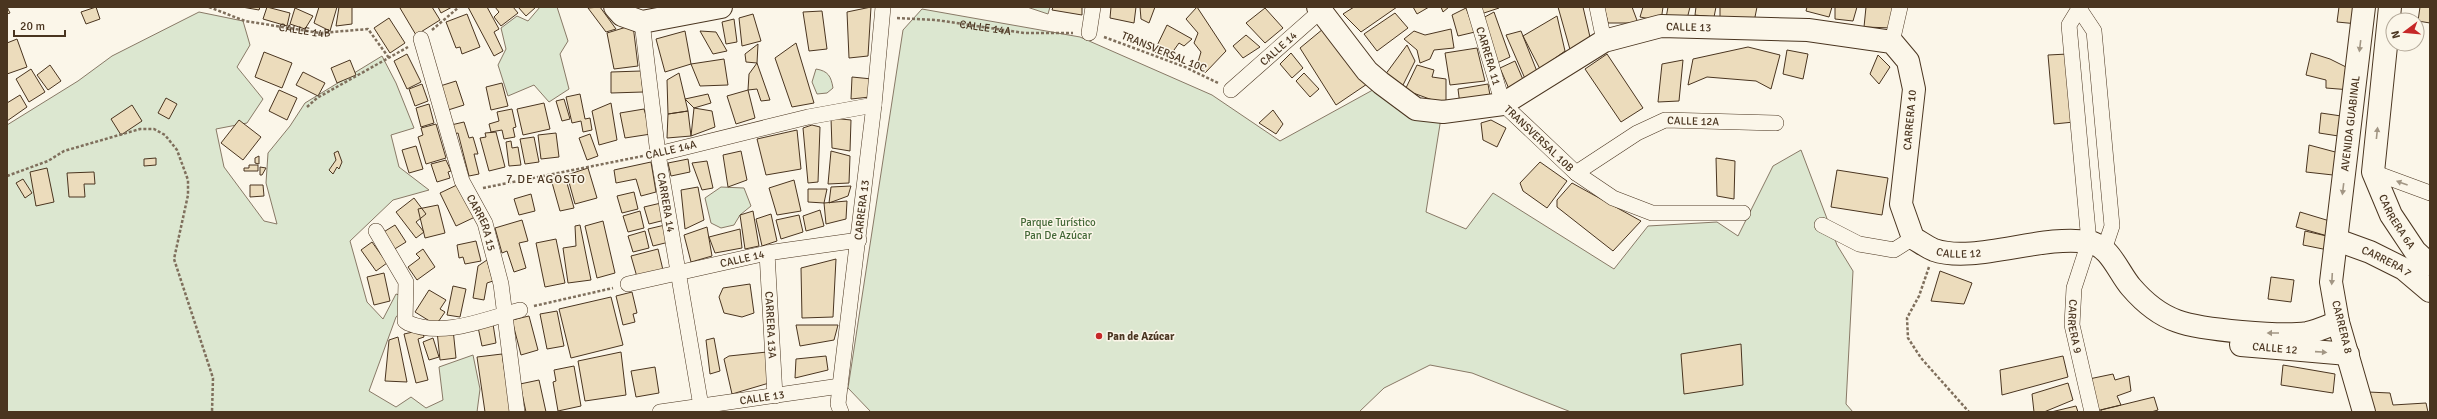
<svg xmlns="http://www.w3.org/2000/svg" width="2437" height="419" font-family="Signika,sans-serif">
<rect width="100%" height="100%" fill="#fbf6e9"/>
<path fill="#dce7d0" stroke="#887966" d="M540,7H557L568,41L560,54L569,89L549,102L534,85L508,96L498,65L506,49L501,28L517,16L528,21Z
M1027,7H1050L1048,14Z
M922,9L1080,37L1212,95L1280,141L1380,86L1441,118L1426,212L1466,229L1493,193L1614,269L1648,226L1717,222L1738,236L1773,166L1801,150L1837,245L1853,271L1846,404L1853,412H1571L1472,373L1430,365L1384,388L1359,412H871L848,388L903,30Z
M199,12L243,21L250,45L237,67L263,99L247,123L216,129L224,167L264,221L277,224L266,183L268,153L290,126L305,103L382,56L396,83L414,128L391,135L399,167L429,190L393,200L350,241L367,302L383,319L396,294L412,299L396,317L369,391L396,407L411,397L426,408L443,400L439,367L473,355L480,389L477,412H7V125L78,81L112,56Z
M816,69C828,71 831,76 833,88L827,93L817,94L812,82Z
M721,187L744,188L751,206L740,215L734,225L721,228L711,223L705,198Z"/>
<path fill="#ecdcbc" stroke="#4a3520" d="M7,7L10,13L7,14Z
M96,7L100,19L86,24L81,12Z
M242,7H260L259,10Z
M267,7L290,13L287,26L263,19Z
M319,7H337L330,31L314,23Z
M339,7H352V24L336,26Z
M402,7H432L440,20L416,35L400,8Z
M438,7H452L441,13Z
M468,7H487L499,29L494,32L503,51L494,56Z
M495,7H513L518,13L501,26L494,17L499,12Z
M518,7H536L526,16Z
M600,7L616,29L606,32L588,8Z
M871,7L868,56L849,58L847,12Z
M1053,7H1082V15L1052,10Z
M1111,7H1136L1134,23L1110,18Z
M1140,7H1155L1149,23L1141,19Z
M1197,7L1226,51L1205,73L1198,62L1201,52L1194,43L1198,33L1186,19Z
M1354,7H1397L1361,32L1343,14Z
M1413,7H1429L1417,14Z
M1441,7H1449L1443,12Z
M1478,7H1499V8L1481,14Z
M1558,7H1583L1590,37L1571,53Z
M1604,7H1632L1638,23H1608Z
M1643,7H1663L1661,21L1640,17Z
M1668,7H1690L1687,19L1666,18Z
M1696,7H1716L1714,17L1695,15Z
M1720,7H1757L1754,22L1720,17Z
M1807,7H1832L1829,17L1806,11Z
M1835,7H1857L1853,21L1835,19Z
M1866,7H1897L1893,28L1864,27Z
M2339,7H2361L2358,24L2337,22Z
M2420,7H2430V23L2418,21Z
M295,8L313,16L305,29L290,24Z
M1265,8L1283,28L1265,43L1246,23Z
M1466,8L1475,32L1458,36L1452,15Z
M822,11L827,49L809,51L803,12Z
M1494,12L1510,57L1497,63L1481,19Z
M1395,13L1408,28L1377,51L1364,34Z
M467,14L480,47L462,54L460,47L456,48L446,22Z
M753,14L761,41L742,46L739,18Z
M1557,16L1565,51L1540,69L1523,36Z
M389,18L405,43L390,53L374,28Z
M734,19L737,42L726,44L722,22Z
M633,25L638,66L614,69L607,33Z
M1167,25L1192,39L1184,46L1179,43L1169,57L1154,52Z
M1323,29L1370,82L1336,105L1300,48Z
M1451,29L1454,48L1434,50L1430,59L1420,63L1417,50L1404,39L1414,31L1425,35Z
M685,31L691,64L665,72L656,39Z
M700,31L716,32L727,51L713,54Z
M1521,31L1538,74L1526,81L1506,35Z
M1246,35L1260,47L1243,58L1233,46Z
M17,39L27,67L7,74V43Z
M796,43L814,103L792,107L775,58Z
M758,44L757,63L746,62L745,54Z
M1407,45L1415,61L1402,87L1385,75Z
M1748,47L1780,55L1771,89L1756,81L1707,77L1688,85L1693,59Z
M1477,48L1485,81L1450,85L1445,53Z
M1787,50L1808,54L1803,79L1783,74Z
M264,52L292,63L282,88L255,77Z
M1291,53L1303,68L1292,78L1280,64Z
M2311,53L2330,59L2350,69L2351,90L2326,88V80L2306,75Z
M407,54L421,82L407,89L394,61Z
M1607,54L1643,108L1621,122L1585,69Z
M2068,54L2074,122L2054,124L2048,55Z
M1878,55L1890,67L1879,84L1870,74Z
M724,59L728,85L700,86L691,64Z
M350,60L356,75L337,83L331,68Z
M1683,60L1679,101L1658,102L1662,64Z
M1515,61L1524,82L1509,89L1500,68Z
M757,63L770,100L761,101L757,89L748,90L749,74Z
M50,65L61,81L48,90L37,75Z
M1417,65L1434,70L1432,77L1446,79V105L1405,90Z
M31,69L45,92L29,102L16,79Z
M641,71L643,92L611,93V72Z
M303,72L325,83L318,96L296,85Z
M679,73L688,111L668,114L667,80Z
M1304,73L1319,89L1310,97L1296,81Z
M852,77L872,79L870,97L851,99Z
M456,81L464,105L445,111L437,87Z
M502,83L508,106L491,110L486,87Z
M422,84L428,101L415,106L409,89Z
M1488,84L1491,101L1460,105L1458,89Z
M279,90L297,98L287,120L269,111Z
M748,90L755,118L736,124L727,96Z
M580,94L585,119L590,118L592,130L583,132L581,121L572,123L566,97Z
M708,94L711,103L694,108L685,99Z
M20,95L27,107L7,121V103Z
M166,98L177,104L169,119L158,113Z
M564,99L570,119L562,121L556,101Z
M544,103L550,129L523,135L517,109Z
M611,103L617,140L599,145L592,111Z
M429,104L434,123L421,127L416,108Z
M132,105L142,121L121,135L111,119Z
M694,108L712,111L715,127L691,136Z
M512,109L516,127L513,128L515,137L504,139L502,130L491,132L489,124L499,121L497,112Z
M644,109L651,134L625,138L620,113Z
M1273,110L1283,124L1276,134L1259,123Z
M688,111L691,136L667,138L668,114Z
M2321,113L2348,117L2345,137L2319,133Z
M831,118L851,120L850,151L832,148Z
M239,120L261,137L243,160L221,143Z
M1491,120L1506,128L1497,147L1483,140L1481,123Z
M464,122L469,138L473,137L478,154H474L479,174L469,176L458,133L454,134L451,125Z
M436,124L446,158L426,164L418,137L423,135L421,128Z
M812,125L820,127L818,182L808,183L803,128Z
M797,130L801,169L766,175L757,139Z
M496,132L505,167L489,171L480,138L486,137L485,133Z
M556,133L559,157L541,159L538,135Z
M590,134L598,156L587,160L579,138Z
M534,137L539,162L525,164L520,139Z
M511,141L512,148L518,147L521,165L509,166L506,142Z
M2309,145L2339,153L2333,175L2306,172Z
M416,146L423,169L409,173L402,150Z
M338,151L342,162L339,169L337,167L333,174L329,170L336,160L334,153Z
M741,151L747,180L728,187L723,155Z
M831,151L850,156L849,183L828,184Z
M259,156V164L255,163V158Z
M156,158V165L144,166V159Z
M1716,158L1735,161L1734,199L1717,196Z
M688,159L690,172L671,176L668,163Z
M446,160L451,171L448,172L450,178L437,182L431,164Z
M707,161L713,188L702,190L692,163Z
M651,162L656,192L641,196L636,179L616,183L614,170Z
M1540,162L1567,181L1547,208L1523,191L1520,183Z
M249,165H258V171H244V168H249Z
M260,167L266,168L262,175H260Z
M47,168L54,202L36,206L30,172Z
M588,168L597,198L575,204L567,175Z
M1837,170L1888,178L1882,215L1831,207Z
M94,172L95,184H84L85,197H69L67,173Z
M565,176L574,208L560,211L551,179Z
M23,179L32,193L25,198L16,183Z
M794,180L801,211L777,215L769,188Z
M1572,183L1641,221L1613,251L1557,207V200Z
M459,184L475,217L456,226L440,193Z
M250,185H263L264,196L250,197Z
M851,186L848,196L829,203L831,187Z
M698,187L704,220L685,229L681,190Z
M808,189H827L824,203L808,202Z
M634,192L638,209L622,213L617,196Z
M531,194L535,211L519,215L514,199Z
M414,198L426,214L416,222L424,232L416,238L396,212Z
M847,201L846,219L826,224L824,203Z
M661,203L665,220L649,224L644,207Z
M438,205L445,233L425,238L418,209Z
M820,210L824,226L806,231L803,216Z
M640,211L644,228L628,232L623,216Z
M753,211L759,246L745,249L740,215Z
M2300,212L2333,222L2331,237L2296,227Z
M771,214L777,241L762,246L756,219Z
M799,215L803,232L781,239L776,220Z
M522,220L528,241L519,243L526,268L514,272L507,251L502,253L495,228Z
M603,221L615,273L597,278L585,226Z
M395,225L406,242L393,250L382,233Z
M580,225L591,280L568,283L563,248L576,246L575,226Z
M665,225L669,242L653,246L648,229Z
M707,227L712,256L691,262L684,235Z
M740,229L742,248L715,253L709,237Z
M645,231L649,248L633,252L628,236Z
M2305,231L2331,237L2328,250L2303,245Z
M556,239L565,283L545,287L536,243Z
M476,241L481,261L465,264L463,257L459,258L457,245Z
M372,242L387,263L376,271L361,250Z
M423,249L435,267L417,280L408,267L420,258L416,254Z
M658,249L663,270L637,277L631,256Z
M836,259L833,317L802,318L801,268Z
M487,260L493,281L487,283L484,300L473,298L478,266Z
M1940,271L1972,283L1964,304L1931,301Z
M384,273L390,301L374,305L367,277Z
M2271,277L2294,280L2291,302L2268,299Z
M750,284L754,313L742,317L724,313L719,297L723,288Z
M453,286L466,289L460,317L447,315Z
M429,290L446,300L440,309L445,312L436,325L415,312Z
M632,292L637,313L633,314L635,322L623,325L616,296Z
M611,297L623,345L571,358L559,309Z
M557,311L564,346L547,349L540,314Z
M529,316L538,350L521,355L512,320Z
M493,324L496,343L482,346L478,327Z
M796,325H838L834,340L800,346Z
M453,329L456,358L440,360L437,331Z
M422,330L424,337L418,339L428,380L416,383L404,334Z
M398,337L407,382L385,381L389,340Z
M433,338L439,357L429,360L423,342Z
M714,338L720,371L710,374L706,340Z
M1741,344L1743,385L1684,394L1681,354Z
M621,352L626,395L585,401L578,361Z
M767,352L769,383L732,394L724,359L729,356Z
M502,354L511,412H485L477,357Z
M826,356L828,370L795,378L796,359Z
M2063,356L2068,377L2002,395L2000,370Z
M2283,365L2335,374L2333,393L2281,385Z
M574,366L581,406L558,411L553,382L556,381L554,370Z
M655,367L659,393L636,397L631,371Z
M2113,374L2115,380L2129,376L2131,391L2117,396L2121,405L2096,411L2089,379Z
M539,380L546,412H526L520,384Z
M2068,383L2073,400L2044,412H2034L2032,394Z
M2368,392L2390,393L2393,405L2426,403L2428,412H2372Z
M2154,397L2158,410L2151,412H2101V410Z
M2076,406L2078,412H2051Z"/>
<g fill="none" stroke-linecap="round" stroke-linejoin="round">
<defs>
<g id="street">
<path id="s3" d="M1474,7L1503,104L1576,173L1613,198L1652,213H1743"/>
<path d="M1597,7L1604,41"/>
<path id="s4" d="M2080,7L2069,25L2089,242L2074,288L2072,325L2092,412"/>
<path d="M2080,10L2094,31L2112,226L2104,250"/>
<path id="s5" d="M642,22L658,154L702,412"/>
<path d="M1089,33L1093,7"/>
<path id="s6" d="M421,39L462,181L485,223L501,284L517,412"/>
<path d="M1892,42L1900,7"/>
<path id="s7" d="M1231,90L1325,7"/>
<path d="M658,154L808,117L874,105"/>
<path d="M2373,172L2430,193"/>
<path id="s8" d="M1576,173L1637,133L1665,120L1776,123"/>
<path d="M1822,225L1859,244L1894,250L1913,238"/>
<path d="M376,231L406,282L405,321L408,323C444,338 485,319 520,310"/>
<path id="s9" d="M767,253L775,396"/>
<path id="s10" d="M628,284L767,253L859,240"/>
<path id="s11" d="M660,412L840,386"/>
<path id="s12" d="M841,412L838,404L840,386L874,105L883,7"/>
</g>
<g id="secondary">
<path d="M615,7L622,15L642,22L721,7"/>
<path id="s13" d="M1318,7L1367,71L1381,83L1416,109L1443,112L1503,104L1604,41L1661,26L1808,30L1892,42L1908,61L1914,89L1901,204L1913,238C1920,242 1927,247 1934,250C1974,264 2043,234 2088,242C2110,245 2118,272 2131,287C2143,301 2160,315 2177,321C2201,330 2282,337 2307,333C2317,331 2328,326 2338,322"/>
<path id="s14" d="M2390,7L2373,172L2391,215L2415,251L2430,265"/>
<path id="s15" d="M2337,240L2370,252L2404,269L2430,291"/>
<path id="s16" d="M2241,345L2348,354"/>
<path id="s17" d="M2364,412L2338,322L2331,282L2364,7"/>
</g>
</defs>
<use href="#street" stroke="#4a3520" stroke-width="16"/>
<use href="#secondary" stroke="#4a3520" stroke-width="24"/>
<g stroke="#7f6f5c" stroke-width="2.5" stroke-dasharray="3 2" stroke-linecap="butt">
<path id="s1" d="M209,7L245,21L320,33L368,29L389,58"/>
<path id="s2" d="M897,18L936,20L1024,33H1073"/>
<path d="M432,30L459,7"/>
<path d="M1104,37L1185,67L1218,83"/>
<path d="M307,107L317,98L408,47"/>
<path d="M7,176L48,161L64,151L140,129H154L165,135L177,150L188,180V195L174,259L213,378L212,412"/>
<path d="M483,188L643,156"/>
<path d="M1929,267L1919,296L1907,318L1908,338L1921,358L1969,412"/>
<path d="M534,306L613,288"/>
</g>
<use href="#street" stroke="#fbf6e9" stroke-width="15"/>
<use href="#secondary" stroke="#fbf6e9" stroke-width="22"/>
</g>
<defs><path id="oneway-solid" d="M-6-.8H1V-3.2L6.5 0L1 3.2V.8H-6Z"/></defs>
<g fill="#a29684">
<use href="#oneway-solid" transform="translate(2360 46) rotate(97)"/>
<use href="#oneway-solid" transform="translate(2377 133) rotate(-84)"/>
<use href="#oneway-solid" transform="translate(2402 183) rotate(-160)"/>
<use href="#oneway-solid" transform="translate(2343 189) rotate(97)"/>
<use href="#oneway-solid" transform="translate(2332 279) rotate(93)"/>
<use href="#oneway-solid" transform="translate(2273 333) rotate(180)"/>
<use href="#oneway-solid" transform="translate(2321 352) rotate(4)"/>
</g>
<circle fill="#c62828" stroke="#fbf6e9" stroke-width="1.5" cx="1099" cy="336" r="4"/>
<g text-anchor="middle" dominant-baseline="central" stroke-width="3" stroke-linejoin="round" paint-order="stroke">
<g font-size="11" fill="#4a3520" stroke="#fbf6e9">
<text stroke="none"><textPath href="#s2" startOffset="89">CALLE 14A</textPath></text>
<text stroke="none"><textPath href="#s13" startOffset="436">CALLE 13</textPath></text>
<text stroke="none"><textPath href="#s1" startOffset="99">CALLE 14B</textPath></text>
<text stroke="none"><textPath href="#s7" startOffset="63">CALLE 14</textPath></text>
<text transform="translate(1164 52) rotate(22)">TRANSVERSAL 10C</text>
<text stroke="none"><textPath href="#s3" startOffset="51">CARRERA 11</textPath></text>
<text transform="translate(1910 120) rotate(-85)">CARRERA 10</text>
<text stroke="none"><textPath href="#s8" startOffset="132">CALLE 12A</textPath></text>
<text stroke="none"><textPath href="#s17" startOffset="294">AVENIDA GUABINAL</textPath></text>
<text stroke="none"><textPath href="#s3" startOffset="151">TRANSVERSAL 10B</textPath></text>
<text transform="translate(671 150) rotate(-13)">CALLE 14A</text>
<text stroke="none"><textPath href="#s5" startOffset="182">CARRERA 14</textPath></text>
<text stroke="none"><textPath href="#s12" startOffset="204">CARRERA 13</textPath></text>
<text stroke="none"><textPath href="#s14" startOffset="221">CARRERA 6A</textPath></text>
<text stroke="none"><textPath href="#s6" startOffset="194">CARRERA 15</textPath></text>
<text stroke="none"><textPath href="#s13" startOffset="895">CALLE 12</textPath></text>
<text stroke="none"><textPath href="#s10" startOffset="117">CALLE 14</textPath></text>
<text stroke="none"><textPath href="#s15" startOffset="54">CARRERA 7</textPath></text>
<text stroke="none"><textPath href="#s9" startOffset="72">CARRERA 13A</textPath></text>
<text stroke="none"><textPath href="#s4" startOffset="326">CARRERA 9</textPath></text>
<text transform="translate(2342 327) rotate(76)">CARRERA 8</text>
<text stroke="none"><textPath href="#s16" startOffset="34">CALLE 12</textPath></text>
<text stroke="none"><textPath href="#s11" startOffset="103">CALLE 13</textPath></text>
</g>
<g font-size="11" fill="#436837" stroke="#fbf6e9">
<text x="1058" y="222">Parque Turístico<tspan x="1058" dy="13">Pan De Azúcar</tspan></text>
</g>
<g font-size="11" font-weight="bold" fill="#4a3520" stroke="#fbf6e9" text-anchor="start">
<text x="1107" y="336">Pan de Azúcar</text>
</g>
<g font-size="12" letter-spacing="1" fill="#4a3520" stroke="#fbf6e9">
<text x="546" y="179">7 DE AGOSTO</text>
</g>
</g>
<rect width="2437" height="419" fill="none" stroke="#4a3520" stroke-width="16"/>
<g transform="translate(2405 32) rotate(254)"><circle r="19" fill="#fbf6e9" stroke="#b4a999"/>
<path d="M0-3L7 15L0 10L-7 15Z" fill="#c62828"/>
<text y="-6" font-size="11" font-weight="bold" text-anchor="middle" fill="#4a3520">N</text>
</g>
<path d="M14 30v6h51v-6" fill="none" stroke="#4a3520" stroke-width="2"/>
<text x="20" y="30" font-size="12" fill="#4a3520" stroke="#fbf6e9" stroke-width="3" paint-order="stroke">20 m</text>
</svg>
